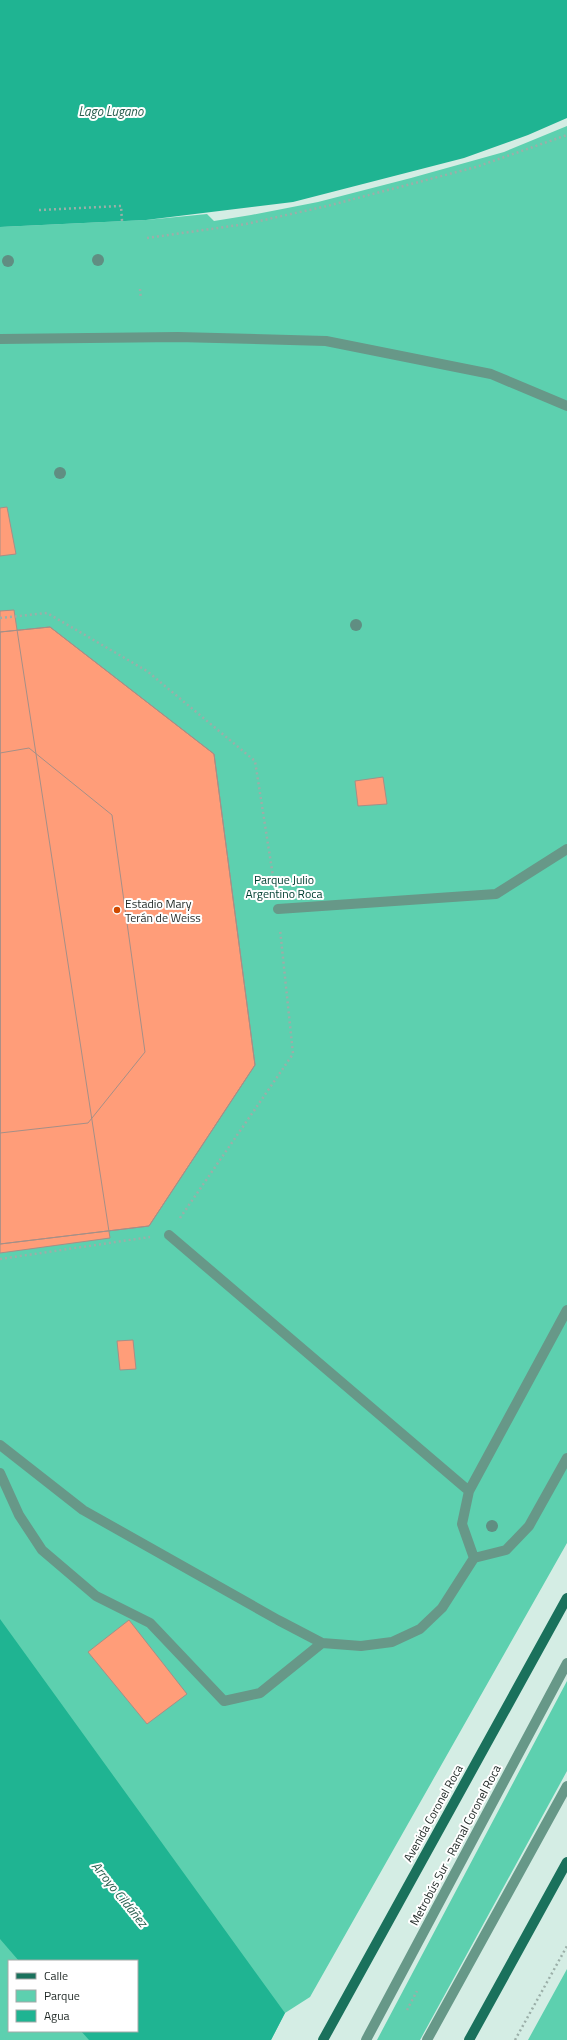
<svg xmlns="http://www.w3.org/2000/svg" width="567" height="2040" font-family="'Titillium Web',sans-serif">
<rect width="100%" height="100%" fill="#d4ede4"/>
<path fill="#5dd0af" fill-rule="evenodd" d="M567,126V1543L310,1997L285,2013L271,2040H0V227L146,220L207,214L214,221L251,215L318,202L411,178L504,152ZM9,1961H137V2031H9Z
M567,1681V1771L420,2040H377Z
M567,1969V2040H528Z"/>
<path fill="#1fb492" d="M0,0H567V118L528,135L464,158L293,202L146,220L0,227Z
M0,1619L285,2013L271,2040H89L81,2031H137V1961H19L0,1939Z"/>
<path fill="#ff9d79" stroke="#a58f87" d="M7,507L16,554L0,556V508Z
M14,610L110,1238L0,1253V611Z
M50,627L214,754L255,1065L149,1226L0,1244V632Z
M50,627L214,754L255,1065L149,1226L0,1244V632Z
M29,748L112,815L145,1052L88,1123L0,1133V753Z
M383,777L387,804L358,806L355,781Z
M133,1340L136,1369L120,1370L117,1341Z
M129,1620L187,1694L147,1724L88,1652Z"/>
<g fill="none" stroke-linecap="round" stroke-linejoin="round">
<path stroke="#9bafa8" stroke-width="2.5" stroke-dasharray="2 3" stroke-linecap="butt" d="M39,210L121,206L122,221
M147,238L246,224L327,206L476,167L567,135
M140,289L141,299
M0,618L47,613L147,671L255,761L275,889
M180,1218L293,1054L280,929
M0,1259L150,1237
M407,2010L417,1991
M515,2040L567,1946"/>
<path stroke="#679888" stroke-width="10" d="M0,339L178,337L326,341L491,374L567,406
M278,909L496,894L567,849
M169,1235L469,1491
M0,1445L83,1510L278,1620L322,1643L361,1646L392,1642L420,1629L442,1608L474,1558L462,1524L469,1491L567,1310
M0,1473L19,1515L42,1550L96,1596L150,1623L224,1701L260,1693L322,1643
M474,1558L506,1550L529,1526L567,1458
M366,2040L567,1663
M427,2040L567,1786"/>
<path stroke="#1a715c" stroke-width="10" d="M323,2040L567,1598
M469,2040L567,1862"/>
</g>
<g fill="#608e82">
<circle cx="98" cy="260" r="6"/>
<circle cx="8" cy="261" r="6"/>
<circle cx="60" cy="473" r="6"/>
<circle cx="356" cy="625" r="6"/>
<circle cx="492" cy="1526" r="6"/>
</g>
<circle fill="#ce4900" stroke="#fff" stroke-width="1.5" cx="117" cy="910" r="4"/>
<g text-anchor="middle" dominant-baseline="central" stroke-width="4" stroke-linejoin="round" paint-order="stroke">
<g font-size="12" fill="#024032" stroke="#fff">
<text x="284" y="879">Parque Julio<tspan x="284" dy="14">Argentino Roca</tspan></text>
</g>
<g font-size="12" fill="#1f2825" stroke="#fff" text-anchor="start">
<text x="125" y="903">Estadio Mary<tspan x="125" dy="14">Terán de Weiss</tspan></text>
</g>
<g font-size="12" fill="#1f2825" stroke="#fff">
<text transform="translate(433 1813) rotate(-61)">Avenida Coronel Roca</text>
<text transform="translate(455 1845) rotate(-62)">Metrobús Sur - Ramal Coronel Roca</text>
</g>
<g font-size="13" font-style="italic" fill="#285e4e" stroke="#fff">
<text x="111" y="111">Lago Lugano</text>
<text transform="translate(120 1894) rotate(51)">Arroyo Cildáñez</text>
</g>
</g>
<rect x="8" y="1960" width="130" height="72" fill="#ffffff" stroke="#a5a9a8"/>
<rect x="16" y="1973" width="20" height="6" fill="#1a715c" stroke="#a5a9a8"/>
<text x="44" y="1980" font-size="12" fill="#1f2825">Calle</text>
<rect x="16" y="1990" width="20" height="12" fill="#5dd0af" stroke="#a5a9a8"/>
<text x="44" y="2000" font-size="12" fill="#1f2825">Parque</text>
<rect x="16" y="2010" width="20" height="12" fill="#1fb492" stroke="#a5a9a8"/>
<text x="44" y="2020" font-size="12" fill="#1f2825">Agua</text>
</svg>
